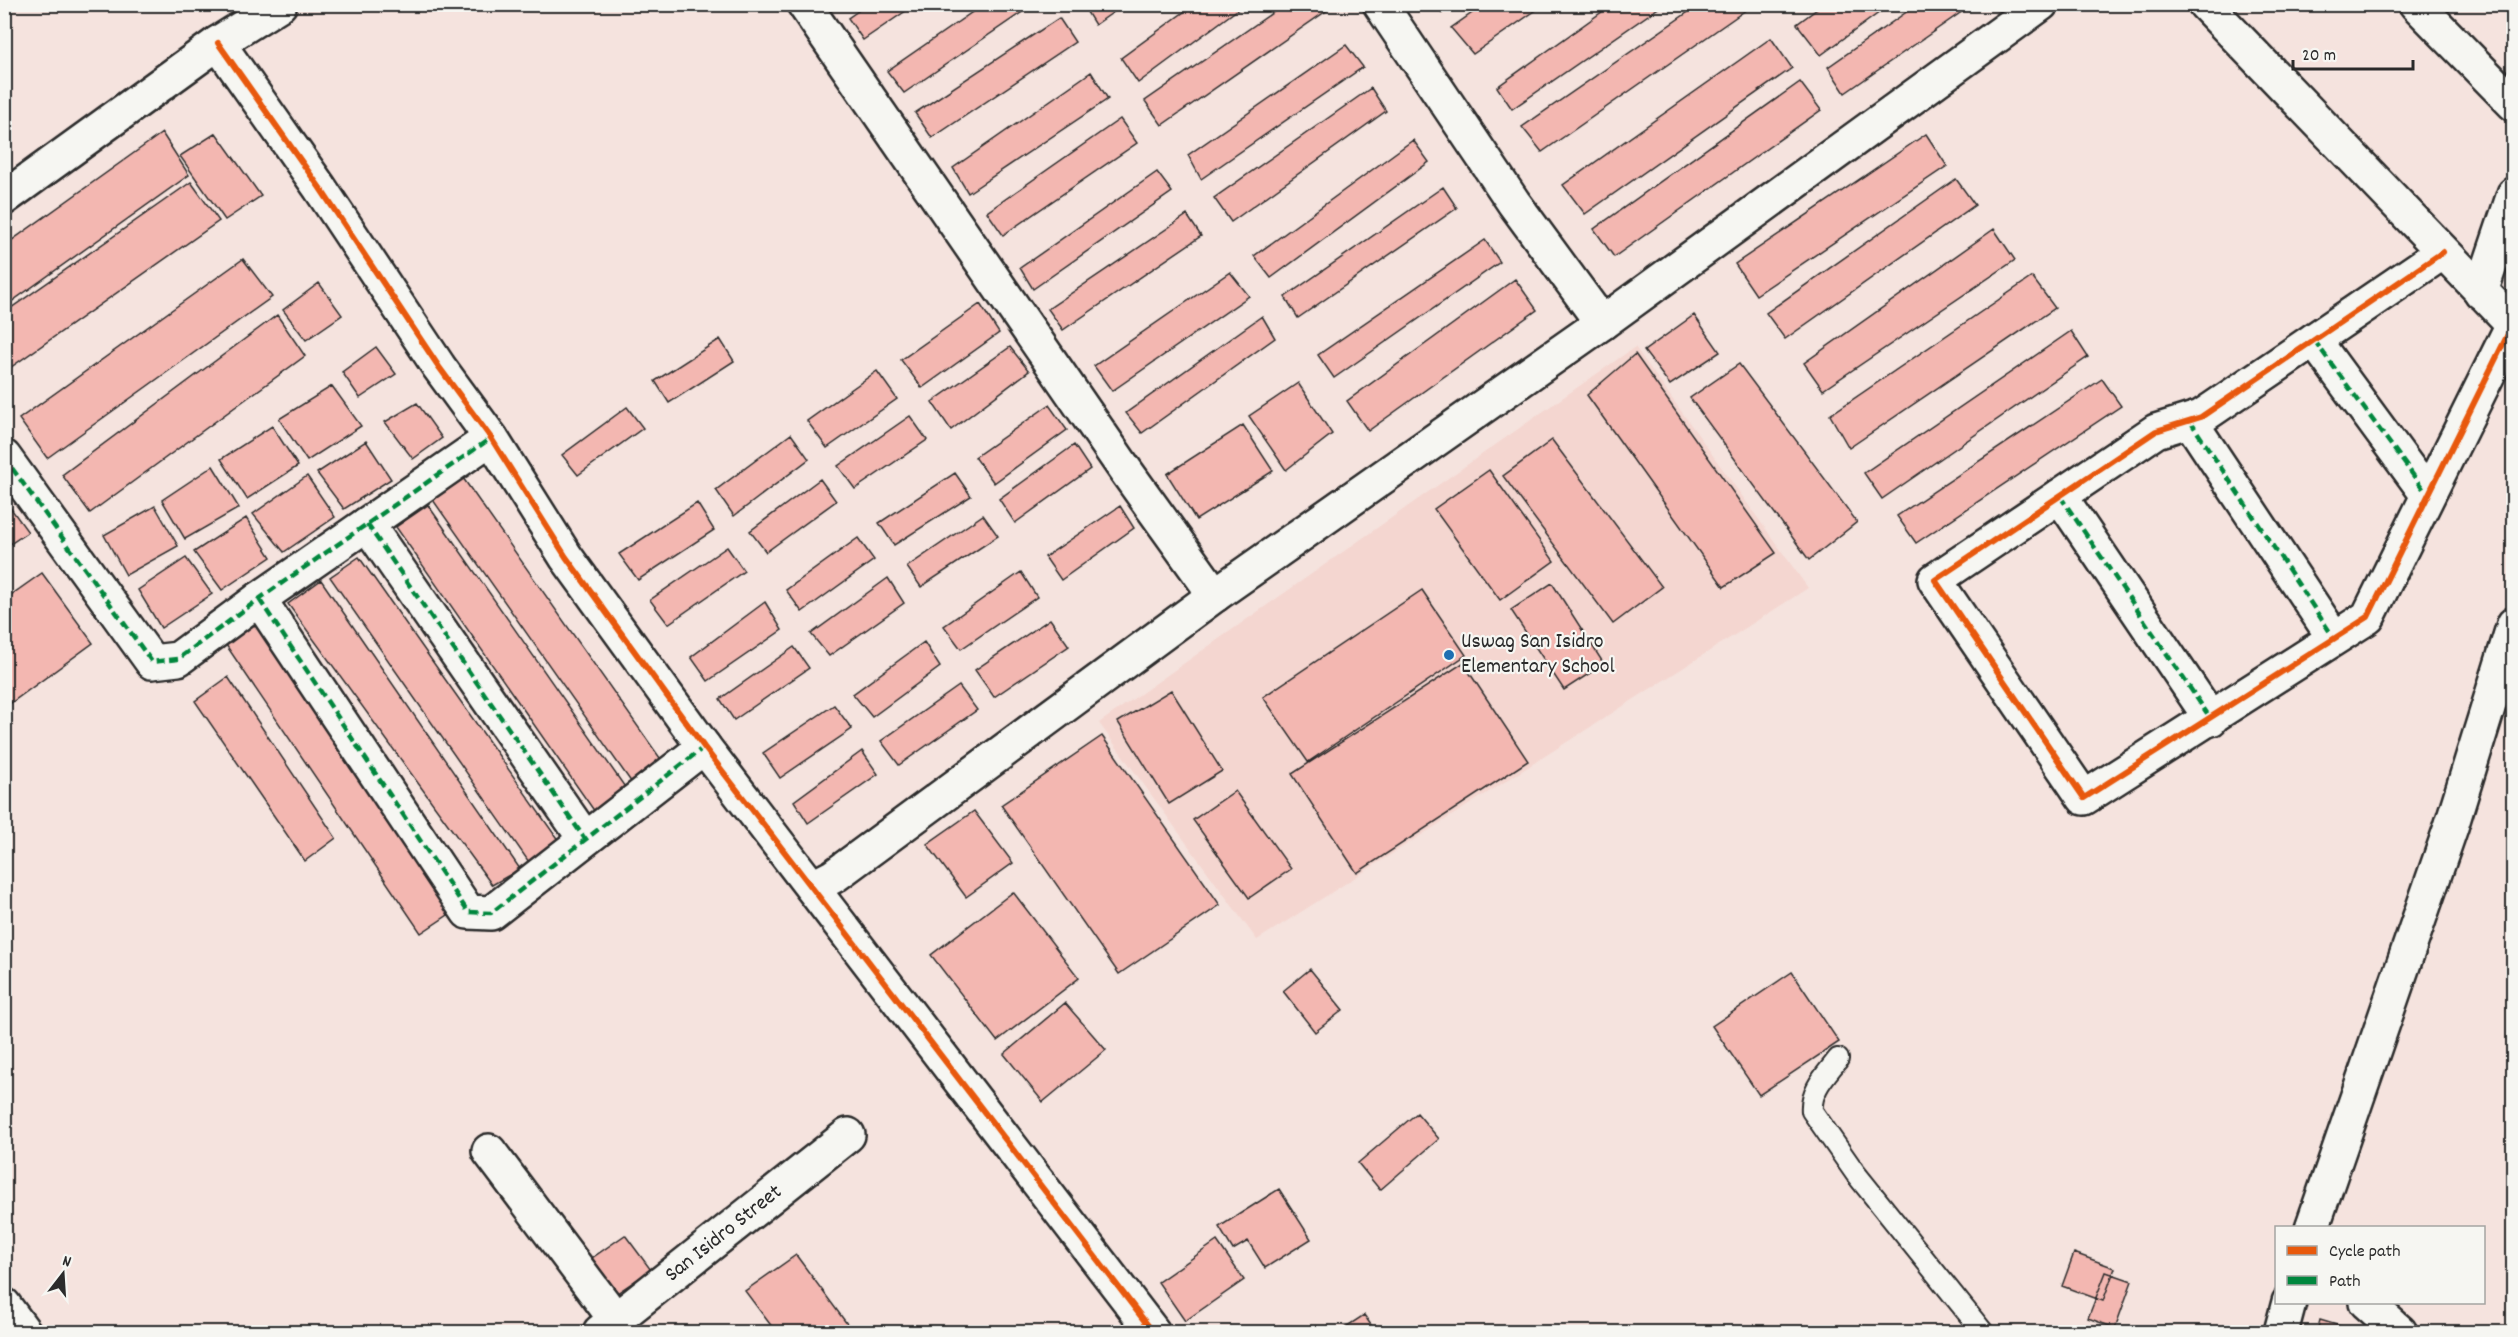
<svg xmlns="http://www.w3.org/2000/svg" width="2518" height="1337" font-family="Dekko,sans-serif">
<rect width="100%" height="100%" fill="#f5e3de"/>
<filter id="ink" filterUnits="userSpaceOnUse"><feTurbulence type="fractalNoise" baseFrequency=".0167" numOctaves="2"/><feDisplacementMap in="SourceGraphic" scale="12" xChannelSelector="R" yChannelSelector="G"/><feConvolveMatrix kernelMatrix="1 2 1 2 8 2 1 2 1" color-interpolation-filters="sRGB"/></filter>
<g filter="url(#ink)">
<path fill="#f4d6d0" d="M1635,347L1808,588L1257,940L1099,723Z"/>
<path fill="#f3b7b1" stroke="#2b2b2b" stroke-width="1.5" d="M868,4H916L863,40L848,18Z
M984,4H1034L904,93L887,71Z
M1082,4H1125L1095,25Z
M1195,4H1245L1138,83L1121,58Z
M1285,4H1325L1329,9L1162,125L1145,101Z
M1437,4H1453L1442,13Z
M1485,4H1545L1473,54L1451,28Z
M1613,4H1664L1512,109L1497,87Z
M1700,4L1753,5L1542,152L1522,127Z
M1824,4H1891L1821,55L1797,24Z
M1918,4H1973L1845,93L1828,67Z
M1059,18L1075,42L932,138L915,113Z
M1771,38L1792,68L1585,214L1563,185Z
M1346,45L1363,67L1201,179L1188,155Z
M1091,72L1108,99L968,193L953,168Z
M1800,82L1821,110L1614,257L1594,229Z
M1371,88L1386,111L1231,222L1214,198Z
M1120,119L1137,143L1003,235L987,212Z
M162,133L189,175L4,307V246Z
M216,133L261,196L225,220L180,156Z
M1926,134L1947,166L1756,295L1735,264Z
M1413,140L1429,162L1271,278L1254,256Z
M1157,172L1172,192L1033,289L1020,268Z
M1956,179L1975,205L1785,339L1766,313Z
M191,182L219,221L4,372V313Z
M1443,187L1457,208L1298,318L1285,297Z
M1187,215L1201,236L1063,330L1048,309Z
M1994,229L2015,260L1823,390L1804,363Z
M1485,240L1500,262L1334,378L1318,355Z
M243,259L272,297L47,458L19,419Z
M1230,272L1249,296L1112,391L1094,366Z
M2032,277L2055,308L1849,448L1830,415Z
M1515,279L1537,310L1368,431L1347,401Z
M319,283L342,315L306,340L283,310Z
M980,304L999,333L922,388L901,360Z
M277,315L305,356L90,513L62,475Z
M1694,315L1720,352L1670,385L1644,351Z
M1262,316L1275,338L1142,433L1126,413Z
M2071,331L2088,357L1882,499L1864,473Z
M720,339L734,361L669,403L655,381Z
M376,347L396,374L360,398L342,372Z
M1010,347L1029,371L951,430L932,402Z
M1635,354L1776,553L1724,587L1587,395Z
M1739,364L1857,522L1809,560L1690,398Z
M877,371L897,399L827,448L807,421Z
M2102,379L2121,406L1916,543L1897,516Z
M1298,383L1332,434L1286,470L1249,416Z
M332,386L361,426L307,461L279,419Z
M417,403L442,438L413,459L385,422Z
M1049,405L1067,430L994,483L975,457Z
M627,407L643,428L578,475L562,455Z
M910,416L927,440L855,489L838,466Z
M1243,425L1273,471L1196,520L1167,474Z
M272,426L298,466L247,499L221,459Z
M791,434L809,459L734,516L716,490Z
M1552,440L1662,587L1613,624L1503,476Z
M366,441L391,479L344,509L317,473Z
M1074,445L1090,469L1015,523L999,499Z
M213,466L239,508L185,539L162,500Z
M1489,470L1554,561L1500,600L1434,509Z
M955,473L971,496L894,545L879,523Z
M307,476L335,517L284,552L253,514Z
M463,478L665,765L634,786L433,500Z
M820,479L836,501L766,552L750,531Z
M4,499L28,532L4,548Z
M697,503L714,530L638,580L619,554Z
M428,505L627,790L595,812L396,527Z
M155,506L178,546L126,575L104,535Z
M1120,506L1134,528L1061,580L1045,557Z
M983,515L998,536L921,587L907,567Z
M246,518L271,557L222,590L194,552Z
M858,538L874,560L802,612L786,590Z
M727,547L744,571L668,624L650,600Z
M359,557L561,844L531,865L330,577Z
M186,558L212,594L161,628L138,590Z
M1021,572L1037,597L961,649L944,626Z
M42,573L93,643L4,708V600Z
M888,578L904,603L829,656L811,634Z
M321,580L520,869L492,885L288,604Z
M1552,583L1604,664L1564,690L1511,610Z
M1422,590L1466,655L1308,762L1263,697Z
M765,602L782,630L708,681L691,657Z
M1050,619L1069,646L994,697L975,670Z
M254,622L451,913L421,933L224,642Z
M924,642L940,667L872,717L853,694Z
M794,647L809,668L734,720L720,699Z
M1463,663L1528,761L1357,873L1292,774Z
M228,677L336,838L305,861L195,701Z
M959,686L977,710L899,765L881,741Z
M1171,690L1222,771L1169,804L1118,722Z
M834,705L852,729L780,778L763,753Z
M1102,736L1220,905L1119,974L1001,805Z
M862,751L878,774L808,823L794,801Z
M1235,791L1291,869L1249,898L1193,820Z
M974,811L1013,863L966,897L927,844Z
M1013,892L1079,978L997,1041L931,955Z
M1310,969L1343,1010L1315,1032L1283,991Z
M1792,972L1839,1042L1759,1095L1712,1026Z
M1065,1003L1106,1050L1043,1102L1004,1054Z
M1417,1113L1439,1139L1380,1190L1358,1163Z
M1279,1189L1311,1239L1265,1268L1248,1241L1233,1250L1219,1227Z
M625,1235L651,1270L617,1293L592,1258Z
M1217,1241L1244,1280L1185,1321L1158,1282Z
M2074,1253L2115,1268L2103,1301L2062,1286Z
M796,1255L853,1332H776L745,1291Z
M2106,1272L2132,1281L2115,1328L2088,1318Z
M1364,1315L1376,1332H1338Z
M2320,1320L2360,1332H2317Z"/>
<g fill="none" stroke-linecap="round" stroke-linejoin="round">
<defs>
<path id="lane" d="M1838,1059C1826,1075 1810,1090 1812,1111L1856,1174L1983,1332"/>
<g id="street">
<path d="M804,4L1126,471L1215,595"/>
<path d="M1380,4L1514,203L1602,323"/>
<path d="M2205,4L2514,325"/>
<path d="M2416,4L2514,104"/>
<path d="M218,43L320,188L439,367L491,438L566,557L704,747L1153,1332"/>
<path d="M4,198L218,43L280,4"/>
<path d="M2443,252L2201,417L2156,431L1935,580L2084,798L2368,617L2513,324"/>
<path d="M2481,292L2514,194"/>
<path d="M2314,340L2427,494"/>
<path d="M2190,421L2334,638"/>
<path d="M4,457L152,662L178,659L259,599L491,438"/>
<path d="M2060,496L2211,719"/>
<path d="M367,524L585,839"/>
<path d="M259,599L468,912L491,913L704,747"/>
<path d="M813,887L834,876L1215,595L1602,323L2041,4"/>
<path d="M489,1151L616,1320"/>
<path d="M2366,1302L2400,1332"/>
<path d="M4,1305L24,1332"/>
<path id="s1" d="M600,1332L848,1135"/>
</g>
<path id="secondary" d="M2312,1228L2451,827L2514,624
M2281,1332L2289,1302"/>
</defs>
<use href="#lane" stroke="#2b2b2b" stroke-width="24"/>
<use href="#street" stroke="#2b2b2b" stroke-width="38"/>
<use href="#secondary" stroke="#2b2b2b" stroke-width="38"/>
<use href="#lane" stroke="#f6f6f2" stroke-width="20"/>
<use href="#street" stroke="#f6f6f2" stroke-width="33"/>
<use href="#secondary" stroke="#f6f6f2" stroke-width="33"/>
<path stroke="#00873e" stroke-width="4.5" stroke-dasharray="9 4.5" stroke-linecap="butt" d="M2314,340L2427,494
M2190,421L2334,638
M4,457L152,662L178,659L259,599L491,438
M2060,496L2211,719
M367,524L585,839
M259,599L468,912L491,913L704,747"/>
<defs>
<path id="cycleway" d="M218,43L320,188L439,367L491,438L566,557L704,747L1153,1332
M2443,252L2201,417L2156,431L1935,580L2084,798L2368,617L2513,324"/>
</defs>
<use href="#cycleway" stroke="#f6f6f2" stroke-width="10"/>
<use href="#cycleway" stroke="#e8590c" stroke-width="6"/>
</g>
</g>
<circle fill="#1f6fb2" stroke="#f6f6f2" stroke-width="2" cx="1449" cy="655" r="6"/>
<g text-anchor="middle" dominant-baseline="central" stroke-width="4.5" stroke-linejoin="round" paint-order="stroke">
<g font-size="22" fill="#2b2b2b" stroke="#f6f6f2" text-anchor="start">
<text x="1461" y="642">Uswag San Isidro<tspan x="1461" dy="25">Elementary School</tspan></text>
</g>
<g font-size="22" fill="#2b2b2b" stroke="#f6f6f2">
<text stroke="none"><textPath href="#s1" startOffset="158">San Isidro Street</textPath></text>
</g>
</g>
<rect width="2518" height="1337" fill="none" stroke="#f6f6f2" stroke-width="24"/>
<rect x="12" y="12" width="2494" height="1313" fill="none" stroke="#2b2b2b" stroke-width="2" filter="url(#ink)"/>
<rect x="2275" y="1226" width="210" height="78" fill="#f6f6f2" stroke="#a5a5a2" stroke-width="1.5"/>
<rect x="2287" y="1246" width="30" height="9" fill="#e8590c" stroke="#a5a5a2" stroke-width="1.5"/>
<text x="2329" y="1256" font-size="18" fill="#2b2b2b">Cycle path</text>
<rect x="2287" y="1276" width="30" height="9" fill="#00873e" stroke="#a5a5a2" stroke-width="1.5"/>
<text x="2329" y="1286" font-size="18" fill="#2b2b2b">Path</text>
<g transform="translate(63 1274) rotate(17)" stroke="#f6f6f2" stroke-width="4.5" paint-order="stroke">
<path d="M0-4.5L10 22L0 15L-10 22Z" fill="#2b2b2b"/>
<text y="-9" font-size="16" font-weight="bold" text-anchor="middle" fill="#2b2b2b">N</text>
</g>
<path d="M2293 60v9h120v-9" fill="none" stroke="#2b2b2b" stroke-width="3"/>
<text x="2302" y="60" font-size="18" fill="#2b2b2b" stroke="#f6f6f2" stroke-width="4.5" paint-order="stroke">20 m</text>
</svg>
